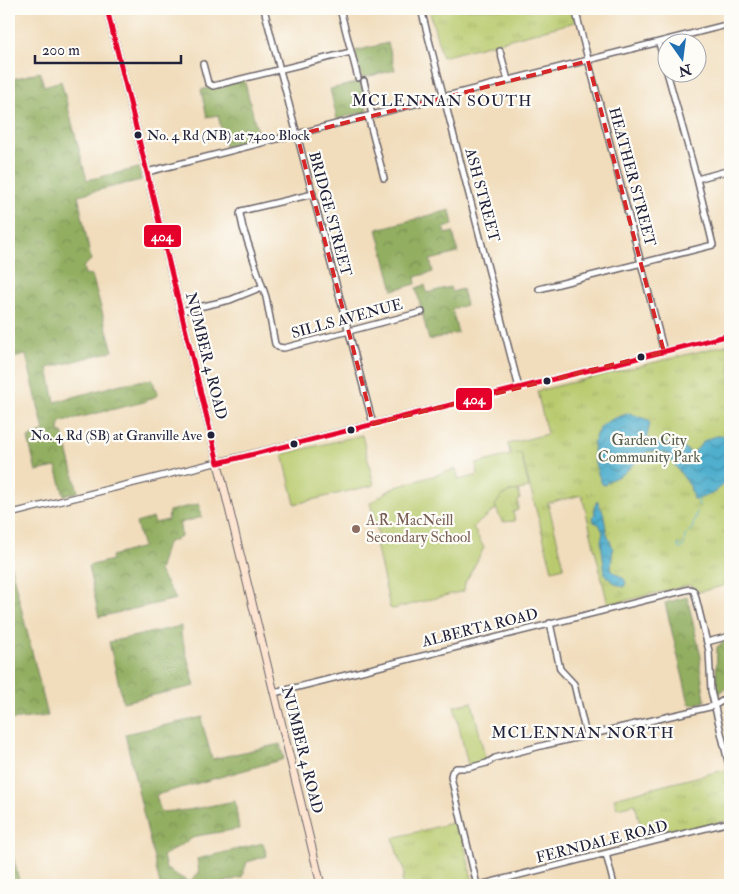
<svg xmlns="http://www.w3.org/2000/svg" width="739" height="894" font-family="'IM FELL Double Pica',serif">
<defs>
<pattern id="forest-crowns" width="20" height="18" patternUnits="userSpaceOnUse" patternTransform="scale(1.25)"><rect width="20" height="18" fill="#92ae61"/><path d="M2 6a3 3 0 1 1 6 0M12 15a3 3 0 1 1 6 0" fill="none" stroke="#778d51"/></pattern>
<pattern id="park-tufts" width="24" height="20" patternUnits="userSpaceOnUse" patternTransform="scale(1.25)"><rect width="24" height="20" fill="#b9ca6e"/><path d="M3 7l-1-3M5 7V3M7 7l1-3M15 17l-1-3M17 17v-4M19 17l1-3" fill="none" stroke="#9fad60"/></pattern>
<pattern id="water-waves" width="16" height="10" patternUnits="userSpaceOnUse" patternTransform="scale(1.25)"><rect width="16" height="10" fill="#4fafcd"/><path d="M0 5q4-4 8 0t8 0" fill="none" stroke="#418ea8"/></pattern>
</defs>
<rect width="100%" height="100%" fill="#fdfcf7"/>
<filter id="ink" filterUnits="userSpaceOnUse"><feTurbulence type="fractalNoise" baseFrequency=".02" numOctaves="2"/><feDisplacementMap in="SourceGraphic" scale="10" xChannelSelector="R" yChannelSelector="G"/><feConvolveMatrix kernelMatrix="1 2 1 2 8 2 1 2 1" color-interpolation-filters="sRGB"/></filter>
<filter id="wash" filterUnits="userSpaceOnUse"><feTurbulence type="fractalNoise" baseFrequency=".0096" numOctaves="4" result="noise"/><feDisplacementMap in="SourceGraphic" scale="20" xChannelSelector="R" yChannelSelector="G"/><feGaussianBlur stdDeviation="1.12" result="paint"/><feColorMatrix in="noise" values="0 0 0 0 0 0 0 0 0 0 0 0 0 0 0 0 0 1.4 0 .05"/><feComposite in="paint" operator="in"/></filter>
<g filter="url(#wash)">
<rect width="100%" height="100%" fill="#f1ddbc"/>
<path fill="#b9ca6e" stroke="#6e7654" d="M362,435L374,485L295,504L283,454Z
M521,452L529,488L509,492L495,506L496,509L473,527L484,548L465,583L464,591L393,609L390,608L376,544L379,537L370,503L393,488L456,469L459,480L478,475L476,464Z
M472,702L486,761L468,765L454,706Z"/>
<path fill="url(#forest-crowns)" stroke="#5a684e" d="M388,43L395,70L362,78L355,51Z
M40,72L44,86L61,81L87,180L139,168L141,180L78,195L91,260L83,267L85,274L92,275L113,351L48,368L55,402L121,384L152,379L158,395L144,402L60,422L59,433H63L78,492L64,495L56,467L36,471L28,438L44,431L26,355L9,359V80Z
M244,79L259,138L225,147L218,115L207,117L201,90Z
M360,82L368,111L337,119L330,89Z
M450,210L453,225L444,228L445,234L453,232L458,253L430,260L433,272L415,277L416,284L393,290L377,229Z
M425,285L427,293L450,287L452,292L462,289L466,305L452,309L458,333L429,340L416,288Z
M199,504L202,517L180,523L181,537L167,543L159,571L176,599L99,617L88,566L112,560L111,556L143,547L136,523L153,518L155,523L168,520L169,511Z
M10,563L48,716L9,720V564Z
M687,597L701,657L700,667L705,700L703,702L693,705L689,703L665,603Z
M181,626V634L195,686L123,702L109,642Z
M730,641V684L719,694L716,681L717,647L722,643Z
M203,717L202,722L212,759L280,744L284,759L156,795L161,812L188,810L235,801L239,829L196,836L163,856L166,869L189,882L199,873L197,859L263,843L267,856L247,862L242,877L217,885H160L125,734Z
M9,840L20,885H9Z"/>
<path fill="url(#park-tufts)" stroke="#6e7654" d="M429,9H572L575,22L442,57Z
M730,344V584L699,592L693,586L689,585L608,605L582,495L548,503L564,567L552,570L521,453L511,455L508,444L547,434L537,391Z
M518,490L520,499L518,502V510L513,512L515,521L502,522L495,506L502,495Z
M728,769L730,775V820L644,840L635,804L617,808L614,798Z
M459,821L472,879V883L467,885H403L402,880L404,874V867L399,860L393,838Z"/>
<path fill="url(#water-waves)" stroke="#386884" d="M629,413L648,420L650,424L647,436L648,438L654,443H677L691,453C697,451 698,447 703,442C711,436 720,435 730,436V479L715,492L696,500L693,499L690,486L666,453L648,451L623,474L608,481L605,485L602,484C594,464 585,437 607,422C613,418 622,416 629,413Z
M597,501L603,512L607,534L613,548L611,566L612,571L623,578L626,582L624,587C618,586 608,579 605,574L601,541L603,532L599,524L594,522L593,516L595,514L594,508Z"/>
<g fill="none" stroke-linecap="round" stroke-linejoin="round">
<path stroke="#4fafcd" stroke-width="1" d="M698,506L699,500
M680,545H678V547L681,549L684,545L685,535L692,529L697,511"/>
</g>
</g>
<g filter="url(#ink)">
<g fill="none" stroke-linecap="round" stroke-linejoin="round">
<defs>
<path id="minor" d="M264,9L373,424
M340,9L358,78
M421,9L519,388
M575,9L664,352
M659,43L666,70
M500,51L508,80
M203,64L208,83L213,86L351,52
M364,81L372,115
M368,116L384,178
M147,172L730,24
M697,179L730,170
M313,194L241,211L240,214L243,228L266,297L275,344L278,347L284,348L422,312
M539,289L713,245L697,179L667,72
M181,311L230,300L262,287
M550,623L560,669L574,684L586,735
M707,642L730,636
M274,693L690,589L693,590L695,594L709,651L711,691L730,770
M606,854L614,885
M477,885L451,777L452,772L456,768H468L487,763L495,758L545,745L714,706L730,696
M480,885L730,822"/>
<path id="tertiary" d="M9,514L730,335"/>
<path id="secondary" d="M107,9L321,885"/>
</defs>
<use href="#minor" stroke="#6a6368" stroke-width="8"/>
<use href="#tertiary" stroke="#6a6368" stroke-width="8"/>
<use href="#secondary" stroke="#6a6368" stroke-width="9"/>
<use href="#minor" stroke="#fff" stroke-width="5"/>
<use href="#tertiary" stroke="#fff" stroke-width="5.5"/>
<use href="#secondary" stroke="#fde4d1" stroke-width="7"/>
<defs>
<path id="bus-1" d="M107,9L218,463
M218,463L730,335"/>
</defs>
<use href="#bus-1" stroke="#fdfcf7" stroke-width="9"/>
<use href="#bus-1" stroke="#e4002b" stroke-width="5"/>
</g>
</g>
<path fill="none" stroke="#d62828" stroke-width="4" stroke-dasharray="10 6" stroke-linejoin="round" d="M588,61L664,352L373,424L297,135Z"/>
<g fill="#22223b" stroke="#fdfcf7" stroke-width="2">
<circle cx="138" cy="135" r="4.5"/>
<circle cx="641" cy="357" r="4.5"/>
<circle cx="547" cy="381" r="4.5"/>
<circle cx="351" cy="430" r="4.5"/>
<circle cx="211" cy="435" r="4.5"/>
<circle cx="294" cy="444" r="4.5"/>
</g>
<circle fill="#8d6e63" stroke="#fdfcf7" stroke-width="2" cx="356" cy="529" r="5"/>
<g text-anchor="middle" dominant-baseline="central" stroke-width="4.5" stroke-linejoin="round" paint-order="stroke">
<g font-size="14" fill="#22223b" stroke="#fdfcf7" text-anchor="start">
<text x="147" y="135">No. 4 Rd (NB) at 7400 Block</text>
<text x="202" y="435" text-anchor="end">No. 4 Rd (SB) at Granville Ave</text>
</g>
<g font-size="15" fill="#22223b" stroke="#fdfcf7">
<text transform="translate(632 177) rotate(75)">HEATHER STREET</text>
<text transform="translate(482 195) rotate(75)">ASH STREET</text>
<text transform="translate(330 214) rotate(75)">BRIDGE STREET</text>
<text transform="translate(347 319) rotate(-15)">SILLS AVENUE</text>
<text transform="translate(206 356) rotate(76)">NUMBER 4 ROAD</text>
<text transform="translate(480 628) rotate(-14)">ALBERTA ROAD</text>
<text transform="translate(302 750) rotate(76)">NUMBER 4 ROAD</text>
<text transform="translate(602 842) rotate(-14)">FERNDALE ROAD</text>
</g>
<g font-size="15" fill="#575d4d" stroke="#fdfcf7">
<text x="649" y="440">Garden City<tspan x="649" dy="17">Community Park</tspan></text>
</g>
<g font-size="15" fill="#785e54" stroke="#fdfcf7" text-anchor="start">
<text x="366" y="520">A.R. MacNeill<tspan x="366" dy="17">Secondary School</tspan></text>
</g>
<g font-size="16" letter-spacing="1" fill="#22223b" stroke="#fdfcf7">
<text x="442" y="101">MCLENNAN SOUTH</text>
<text x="583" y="733">MCLENNAN NORTH</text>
</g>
</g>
<g stroke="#fdfcf7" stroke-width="2">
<rect x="143" y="224" width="39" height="24" rx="5" fill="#e4002b"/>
<rect x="455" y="387" width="38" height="24" rx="5" fill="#e4002b"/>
</g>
<g font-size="14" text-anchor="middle" font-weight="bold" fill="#fff">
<text x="162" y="241">404</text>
<text x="474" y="404">404</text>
</g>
<rect width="739" height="894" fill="none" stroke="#fdfcf7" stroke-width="30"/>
<g transform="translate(682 58) rotate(166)"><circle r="24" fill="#fdfcf7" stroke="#a5a5ac"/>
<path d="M0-4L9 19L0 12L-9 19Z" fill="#1f6fb2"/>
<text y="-8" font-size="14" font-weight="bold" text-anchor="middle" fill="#22223b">N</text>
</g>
<path d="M35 55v8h146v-8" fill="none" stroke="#22223b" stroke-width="2.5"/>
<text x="42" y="55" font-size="15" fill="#22223b" stroke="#fdfcf7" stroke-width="4" paint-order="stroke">200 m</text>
</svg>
